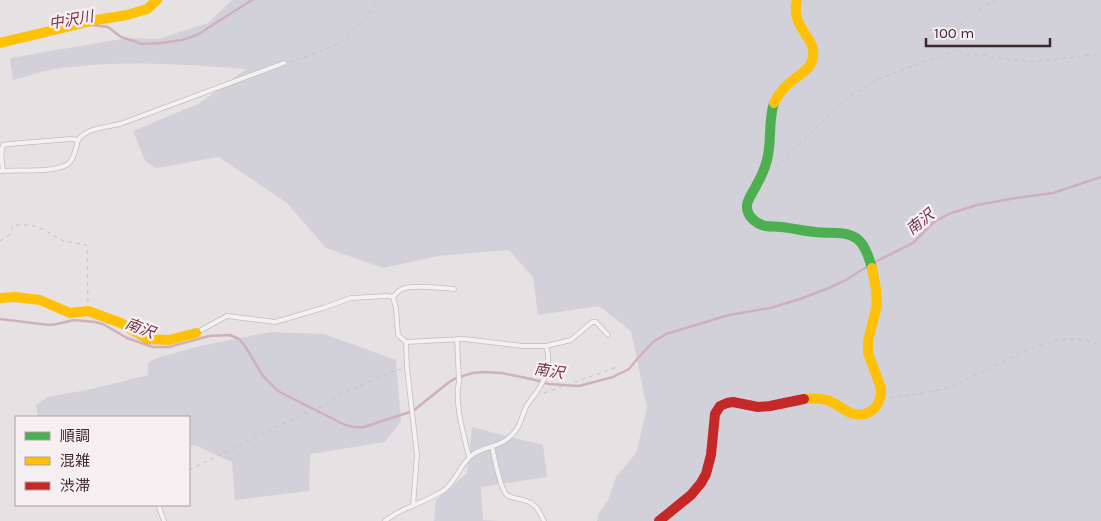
<svg xmlns="http://www.w3.org/2000/svg" width="1101" height="521" font-family="Karla,'Noto Sans JP',sans-serif">
<rect width="100%" height="100%" fill="#e6e1e3"/>
<path fill="#d2d1da" d="M232,0H1101V521H597L598,515L608,500L616,477L636,453L647,408L631,331L599,306L538,315L533,277L509,250L438,256L383,268L326,248L287,203L219,157L156,168L145,161L133,131L200,103L246,69C184,64 123,60 61,68C45,70 29,76 13,80L10,58L128,38L158,39L208,23Z
M270,332L324,334L396,360L401,421L385,442L310,454L309,491L235,500L232,462L195,445L189,446V417H38L36,405L48,397L92,389L148,375V363L156,358L200,346Z
M472,427L543,445L547,477L481,487L483,520L499,521H434L436,500L467,473Z"/>
<g fill="none" stroke-linecap="round" stroke-linejoin="round">
<path stroke="#d1b0bd" stroke-width="2.5" d="M92,25L108,27L121,37L142,44L162,43L182,40L197,35L252,0
M873,263L913,243L934,222L951,213L977,205L1016,198L1053,193L1101,177
M0,319L49,325L57,324L74,320L95,322L103,324L127,338L153,347H169L209,336L230,335L239,339L245,346L263,376L278,391L341,423C349,427 355,428 364,427L413,411L448,383L456,378L473,373L483,372L502,373L531,379L549,384L579,386L613,377L629,369L638,358L653,342L666,334L729,315L770,308L800,299L829,288L846,280L868,266"/>
<defs>
<path id="lane" d="M0,171C15,169 61,174 70,162C75,156 76,147 78,140
M3,171C2,163 0,152 3,145L9,144L71,139L78,140C86,128 107,127 120,124L284,63
M393,297L396,308L398,335L406,342L464,339L523,346H546L571,340L592,322H596L608,335
M393,297C396,294 398,291 402,289C413,284 442,288 454,289
M196,333L227,316L275,322L323,308L351,298L387,296L393,297
M457,339L459,382C454,402 464,436 469,457
M406,342L407,368L417,455L413,506
M492,446C494,456 500,489 507,495C510,498 515,498 519,499C534,502 537,506 544,521
M160,505L159,507L164,521
M385,521C402,507 424,503 443,491C455,483 460,465 471,456C481,447 495,448 506,440C522,428 519,421 527,405C530,401 533,397 536,393C546,379 552,363 546,346"/>
</defs>
<use href="#lane" stroke="#c2bebf" stroke-width="5.5"/>
<path stroke="#c7c1c3" stroke-width="1" stroke-dasharray="4 4" stroke-linecap="butt" d="M996,0C976,10 941,28 962,54C972,56 982,53 991,57L1032,62L1101,54
M289,62L319,52L338,44L369,14L378,0
M775,167L846,99L878,79L959,49
M0,241L9,235L14,225H31L44,230L63,241L87,245L88,303
M544,393L620,366
M889,398C912,394 936,393 957,384C962,383 966,379 971,377C974,375 978,374 981,373C1017,355 1062,326 1101,346
M189,470L309,411L324,406L341,394L391,372L401,369"/>
<use href="#lane" stroke="#f3f1f1" stroke-width="4"/>
<path stroke="#4caf50" stroke-width="10" d="M774,103C768,121 772,141 767,160C765,168 761,177 757,184C754,191 748,198 747,205C746,216 756,224 766,226C771,227 776,226 781,227C792,228 804,231 815,232C828,234 844,230 856,238C865,244 869,258 872,268"/>
<path stroke="#ffc107" stroke-width="10" d="M0,43L96,20L127,15L147,9L157,0
M774,103C778,95 783,88 791,82C798,75 809,71 812,61C820,38 789,29 797,0
M0,298L15,297L40,300L70,313L88,311L121,323L147,339L169,340L196,333
M804,399C812,398 819,398 827,400C836,403 843,410 851,413C869,419 882,406 881,388L868,353V341L877,305L876,289L872,268"/>
<path stroke="#c62828" stroke-width="10" d="M659,521L691,495L701,483L706,474L711,455L715,414L720,406L727,403L733,402L758,407L770,406L804,399"/>
</g>
<g text-anchor="middle" dominant-baseline="central" stroke-width="5" stroke-linejoin="round" paint-order="stroke">
<g font-size="15" font-style="italic" fill="#73334a" stroke="#f6eff1">
<text transform="translate(71 20) rotate(-10)">中沢川</text>
<text transform="translate(920 222) rotate(-39)">南沢</text>
<text transform="translate(140 328) rotate(21)">南沢</text>
<text transform="translate(549 371) rotate(9)">南沢</text>
</g>
</g>
<rect x="15" y="416" width="175" height="90" fill="#f6eff1" stroke="#ad9fa3"/>
<rect x="25" y="432" width="25" height="8" fill="#4caf50" stroke="#ad9fa3"/>
<text x="60" y="441" font-size="15" fill="#40282f">順調</text>
<rect x="25" y="457" width="25" height="8" fill="#ffc107" stroke="#ad9fa3"/>
<text x="60" y="466" font-size="15" fill="#40282f">混雑</text>
<rect x="25" y="482" width="25" height="8" fill="#c62828" stroke="#ad9fa3"/>
<text x="60" y="491" font-size="15" fill="#40282f">渋滞</text>
<path d="M926 38v8h124v-8" fill="none" stroke="#40282f" stroke-width="2.5"/>
<text x="934" y="38" font-size="15" fill="#40282f" stroke="#f6eff1" stroke-width="4" paint-order="stroke">100 m</text>
</svg>
